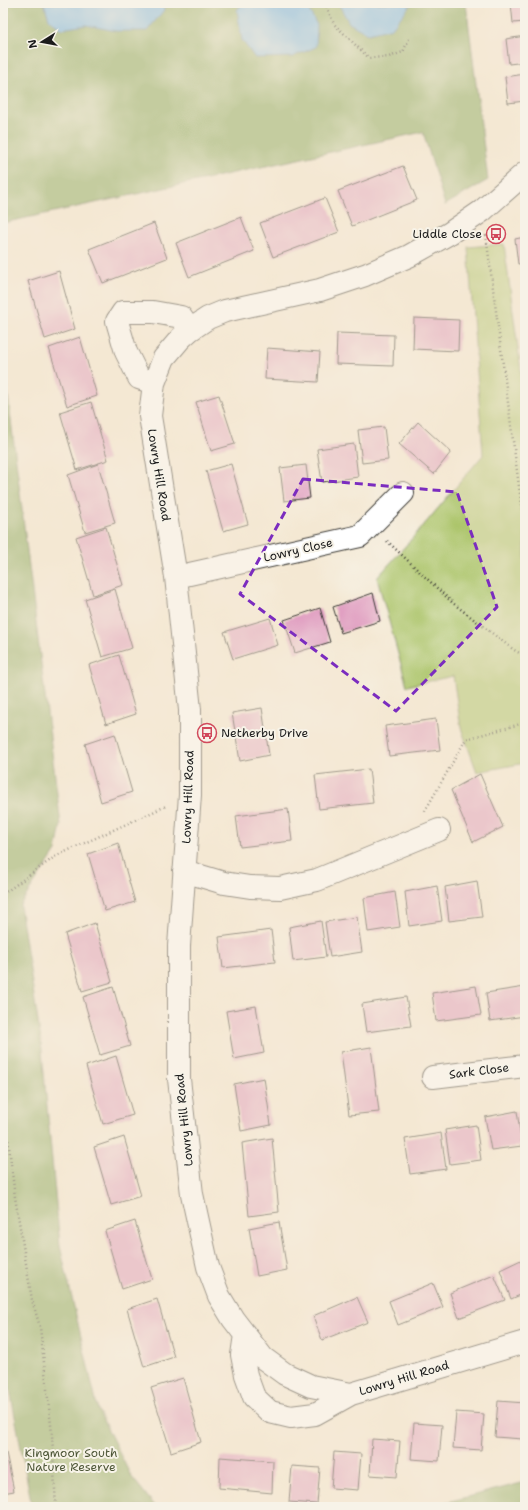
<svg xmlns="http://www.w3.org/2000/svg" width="528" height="1510" font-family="'Shantell Sans',sans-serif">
<rect width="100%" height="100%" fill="#f7f3e8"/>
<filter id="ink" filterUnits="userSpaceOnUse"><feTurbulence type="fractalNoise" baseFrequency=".025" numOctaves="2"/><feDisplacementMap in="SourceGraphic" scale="8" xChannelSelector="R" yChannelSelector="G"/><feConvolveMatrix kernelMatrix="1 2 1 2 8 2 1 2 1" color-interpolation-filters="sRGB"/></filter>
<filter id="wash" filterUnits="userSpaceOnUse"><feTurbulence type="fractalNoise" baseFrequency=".012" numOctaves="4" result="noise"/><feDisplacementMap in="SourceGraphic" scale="16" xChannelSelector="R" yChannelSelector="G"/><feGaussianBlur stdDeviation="0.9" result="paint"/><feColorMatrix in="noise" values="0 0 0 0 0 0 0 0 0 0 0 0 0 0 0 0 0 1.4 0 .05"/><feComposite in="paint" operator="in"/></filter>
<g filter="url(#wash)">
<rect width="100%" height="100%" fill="#f4e8d3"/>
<path fill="#acc56b" stroke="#647044" d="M504,244L525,401V763L477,772L461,728L453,676L407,686L377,578L423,526L483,455L468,247Z"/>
<path fill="#89aa5f" stroke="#52633e" d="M3,3H466L488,180L445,205L423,132L3,223Z
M3,355L61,825L56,851L20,905L41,1041L60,1246L98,1410L131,1476L156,1507H32L3,1353Z
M525,1482V1507H428Z"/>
<path fill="#73b7e9" stroke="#486a82" d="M44,3H164V10L147,31H116L86,25L61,29L49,19Z
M243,3H305L317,25L316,47L292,57L255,58L242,40L237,10Z
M338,3H412L392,28L368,34L349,23Z"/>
<g id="blocks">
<path fill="#e1a0c2" d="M511,3H525V22L513,23Z
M525,36V62L509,64L506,39Z
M525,74V101L508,103L505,77Z
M403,166L417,200L352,226L338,191Z
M325,198L339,232L273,257L260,223Z
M241,217L254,251L189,277L176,243Z
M154,223L167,258L103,283L89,249Z
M525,237V263L518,264L515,239Z
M59,271L75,329L45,339L28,281Z
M414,318L459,320L458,351L413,349Z
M337,333L394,335L393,366L336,364Z
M80,337L97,396L67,406L49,348Z
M267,348L320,352L318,382L265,379Z
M219,395L235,444L211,451L196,402Z
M91,402L108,460L77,470L60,412Z
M418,422L451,452L434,474L399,444Z
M384,427L388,460L362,463L358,430Z
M354,444L358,477L322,482L317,449Z
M98,464L115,523L85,532L68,475Z
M231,464L248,524L223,531L206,471Z
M306,465L310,498L284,501L280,468Z
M106,527L123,585L93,595L76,537Z
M115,589L132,648L102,657L85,599Z
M373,593L380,621L341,633L333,607Z
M320,608L330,642L295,653L284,620Z
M270,618L278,645L233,659L224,632Z
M119,655L136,714L106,724L89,665Z
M262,708L269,755L240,761L232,713Z
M436,719L440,750L389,756L385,726Z
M115,734L132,792L101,802L85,744Z
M369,769L373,803L319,809L315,775Z
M480,774L503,827L473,842L451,790Z
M288,809L292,841L240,847L236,816Z
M118,843L135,902L105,911L88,854Z
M477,881L482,917L449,921L445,887Z
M437,886L442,921L409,926L405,892Z
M395,892L400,927L368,932L364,898Z
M357,917L362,952L330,957L325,922Z
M321,921L326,957L293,961L289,927Z
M95,923L112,982L82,991L65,934Z
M271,930L275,962L223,968L219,937Z
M476,986L481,1015L436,1021L432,993Z
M113,987L130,1046L100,1055L83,997Z
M525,987V1016L490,1021L486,993Z
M406,997L411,1026L366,1032L362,1004Z
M256,1006L264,1053L234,1059L226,1011Z
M371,1047L379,1112L349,1115L341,1052Z
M116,1056L133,1115L103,1124L86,1066Z
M264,1078L271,1125L241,1131L234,1084Z
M517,1111L522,1146L491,1150L485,1117Z
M476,1125L481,1160L450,1164L445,1130Z
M441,1133L446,1169L410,1174L405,1139Z
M124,1137L141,1196L111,1205L94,1147Z
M272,1138L279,1212L249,1216L242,1143Z
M135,1221L152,1279L122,1289L105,1231Z
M279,1222L287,1270L257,1276L249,1228Z
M525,1258V1293L511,1299L500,1270Z
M494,1275L505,1300L459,1318L450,1293Z
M433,1283L443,1307L398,1325L389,1301Z
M357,1297L368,1322L322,1340L313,1316Z
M157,1299L174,1357L144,1367L127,1309Z
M183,1378L201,1442L171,1452L151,1388Z
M498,1401L525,1403L523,1439L495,1437Z
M456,1412L484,1414L481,1450L453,1448Z
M414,1423L442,1425L439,1461L411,1459Z
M3,1438L14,1491L3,1493Z
M372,1439L400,1441L397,1477L370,1475Z
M334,1452L361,1454L358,1490L331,1488Z
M220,1457L273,1461L272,1493L219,1488Z
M292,1466L320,1468L317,1504L289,1502Z"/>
</g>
</g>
<g filter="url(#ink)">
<use href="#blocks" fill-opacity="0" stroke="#3c3b37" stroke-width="1"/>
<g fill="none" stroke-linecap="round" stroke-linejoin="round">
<defs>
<path id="street" d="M525,173L482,211L450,233L409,256L365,275L320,290L225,311L208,318L190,330L181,338L164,358L154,383L150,416L176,577L190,710V795L179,946V1079L192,1194L208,1267L219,1296L233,1319L263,1358L285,1374L311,1386L351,1394L525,1342
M154,383L139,378L126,352L117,321L123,312H153L181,317L190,330
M176,577L360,536L403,493
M184,871L224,883L250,887L280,888L317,880L439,830
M433,1077L525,1066
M245,1335L242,1355L246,1375L254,1397L270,1412L291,1417L315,1414L351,1394"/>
</defs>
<use href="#street" stroke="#3c3b37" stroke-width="24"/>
<path stroke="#3c3b37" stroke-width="2.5" stroke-dasharray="1 3" stroke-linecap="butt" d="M325,3L334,24L369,58L389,57L403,52L409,39
M486,235L525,532
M387,541L454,604L514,650L525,656
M425,811L466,739L517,725L525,722
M3,894L56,856L166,806
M3,1121L8,1138L15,1197L32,1300L40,1327L52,1434L56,1507"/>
<use href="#street" stroke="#fff" stroke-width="22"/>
</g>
</g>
<path d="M0 0H528V1510H0ZM303,479L457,492L497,607L396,711L240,594Z" fill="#f4e8d3" fill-opacity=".55" fill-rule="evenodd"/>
<path fill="none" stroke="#7b2cbf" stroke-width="3" stroke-dasharray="8 5" stroke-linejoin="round" d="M303,479L457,492L497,607L396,711L240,594Z"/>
<defs>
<symbol id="bus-ring" viewBox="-11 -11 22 22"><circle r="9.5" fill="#f7f3e8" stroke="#d1495b" stroke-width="1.5"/><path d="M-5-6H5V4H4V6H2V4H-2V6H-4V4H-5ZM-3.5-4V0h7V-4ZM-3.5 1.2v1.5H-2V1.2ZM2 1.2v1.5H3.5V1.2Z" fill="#d1495b"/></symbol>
</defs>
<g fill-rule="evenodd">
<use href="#bus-ring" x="485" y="223" width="22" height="22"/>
<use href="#bus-ring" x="196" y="722" width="22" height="22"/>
</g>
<g text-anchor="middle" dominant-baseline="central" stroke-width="4" stroke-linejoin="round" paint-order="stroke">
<g font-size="12" fill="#1c1c1c" stroke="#f7f3e8" text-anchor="end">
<text x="482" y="234">Liddle Close</text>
<text x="221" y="733" text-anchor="start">Netherby Drive</text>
</g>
<g font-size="12" fill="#1c1c1c" stroke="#f7f3e8">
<text transform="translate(159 475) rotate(81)">Lowry Hill Road</text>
<text transform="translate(298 550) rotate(-13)">Lowry Close</text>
<text transform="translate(188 797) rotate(-88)">Lowry Hill Road</text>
<text transform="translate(479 1071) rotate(-7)">Sark Close</text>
<text transform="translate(184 1120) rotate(-96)">Lowry Hill Road</text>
<text transform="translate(404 1378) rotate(-17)">Lowry Hill Road</text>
</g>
<g font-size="12" fill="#4e5738" stroke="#f7f3e8">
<text x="71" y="1453">Kingmoor South<tspan x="71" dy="14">Nature Reserve</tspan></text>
</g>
</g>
<rect width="528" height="1510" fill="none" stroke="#f7f3e8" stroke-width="16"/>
<g transform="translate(42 42) rotate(259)" stroke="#f7f3e8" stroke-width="3" paint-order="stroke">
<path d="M0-3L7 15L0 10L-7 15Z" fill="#1c1c1c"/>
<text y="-6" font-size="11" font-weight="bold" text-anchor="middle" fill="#1c1c1c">N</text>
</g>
</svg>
